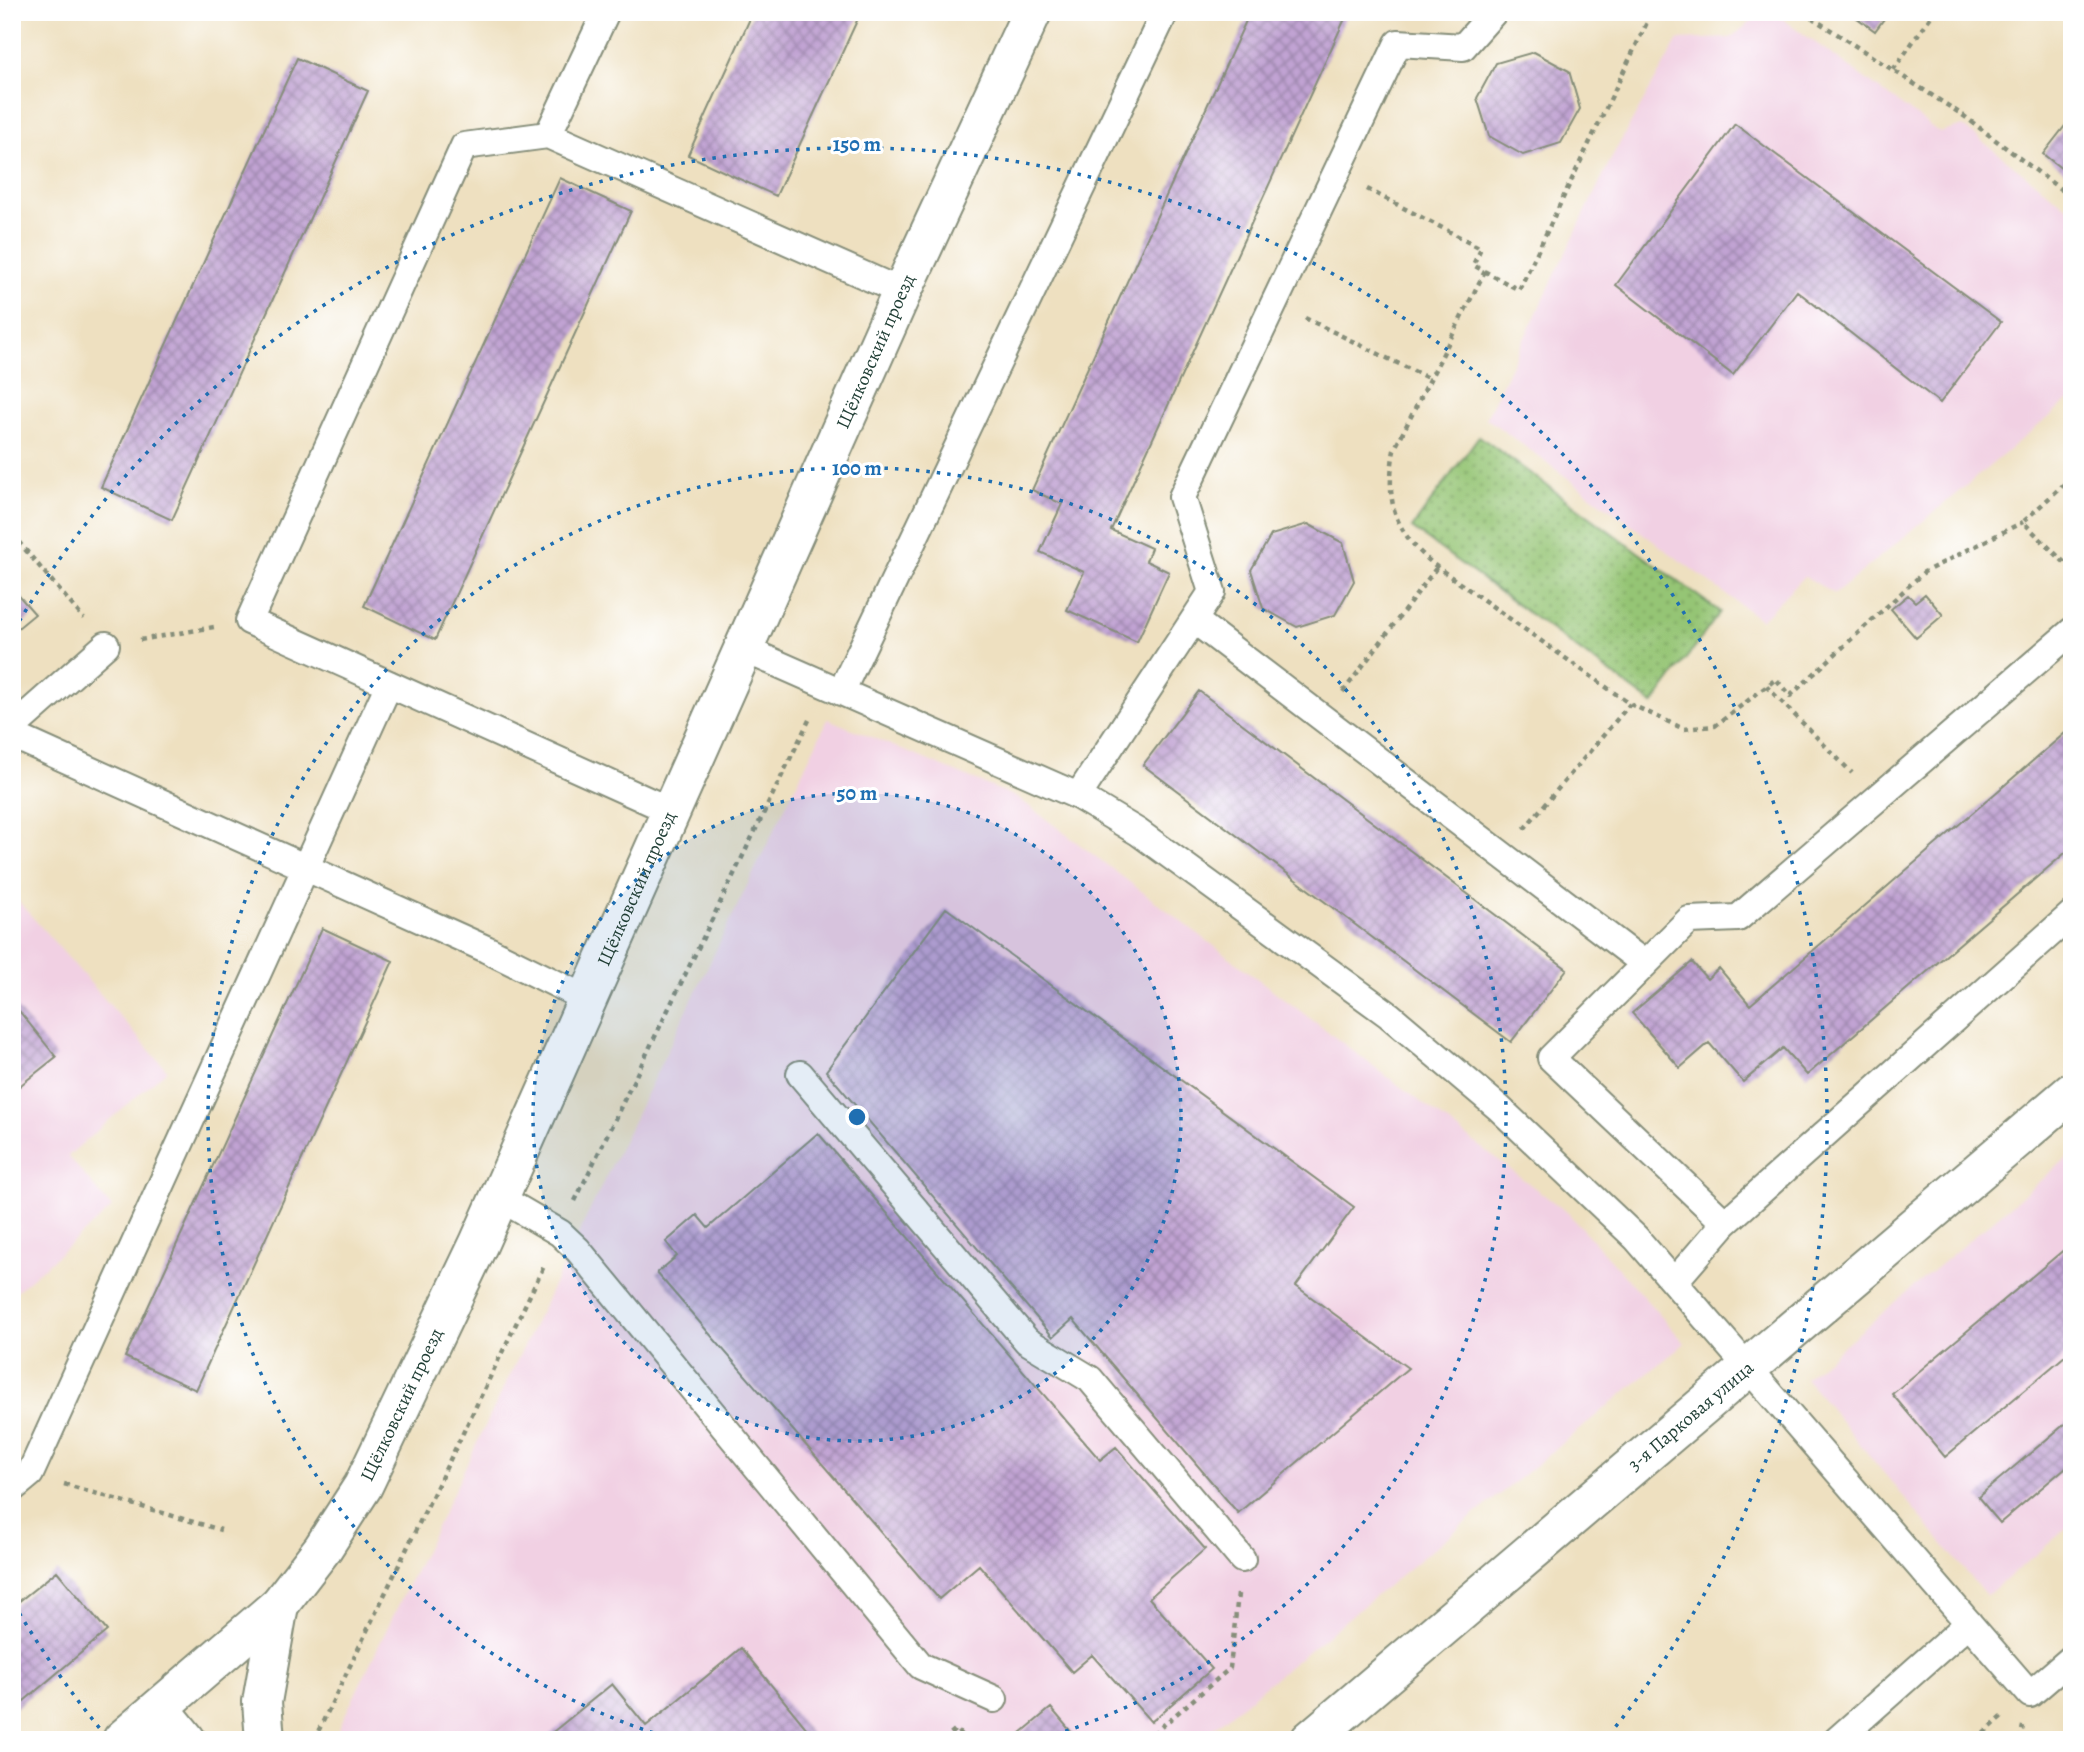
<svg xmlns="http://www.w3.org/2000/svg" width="2084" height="1752" font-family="Alegreya,serif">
<defs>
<pattern id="park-dots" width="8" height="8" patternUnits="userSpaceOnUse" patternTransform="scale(1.75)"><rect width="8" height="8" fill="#95c574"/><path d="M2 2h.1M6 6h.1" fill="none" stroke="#79a160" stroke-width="1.8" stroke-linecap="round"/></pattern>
<pattern id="building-cross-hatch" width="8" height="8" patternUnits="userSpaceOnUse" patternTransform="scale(1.75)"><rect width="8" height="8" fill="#c1a3d3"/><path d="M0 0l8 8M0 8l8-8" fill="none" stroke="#9c86ac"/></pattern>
</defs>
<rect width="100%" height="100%" fill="#fff"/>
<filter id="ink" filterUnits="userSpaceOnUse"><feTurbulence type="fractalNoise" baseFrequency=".0143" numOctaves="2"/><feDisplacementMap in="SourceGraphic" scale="14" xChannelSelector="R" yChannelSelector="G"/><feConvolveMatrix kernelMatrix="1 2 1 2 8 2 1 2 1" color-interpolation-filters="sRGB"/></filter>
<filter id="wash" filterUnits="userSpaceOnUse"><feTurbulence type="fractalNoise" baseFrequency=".00686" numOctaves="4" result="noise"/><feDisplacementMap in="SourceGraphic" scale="28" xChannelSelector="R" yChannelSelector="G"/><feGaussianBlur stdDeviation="1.57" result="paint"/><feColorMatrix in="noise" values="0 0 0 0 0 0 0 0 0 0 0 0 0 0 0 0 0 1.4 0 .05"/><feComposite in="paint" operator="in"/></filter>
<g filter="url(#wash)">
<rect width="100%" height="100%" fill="#eee0c0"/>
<path fill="#f1d0e3" d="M1762,12H1773L1940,133L1963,126L2072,211V398L1835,594L1804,576L1761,620L1486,418L1613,155L1678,40L1731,38Z
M828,719L1018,798L1568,1213L1685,1343L1199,1740H333Z
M12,894L167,1070L68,1156L112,1208L12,1295Z
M2072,1154V1524L1986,1596L1805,1378Z"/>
<path fill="url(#park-dots)" stroke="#5a8154" stroke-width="2" d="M1479,436L1720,612L1653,704L1412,528Z"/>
<g id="blocks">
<path fill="url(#building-cross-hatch)" d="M753,12H861L776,196L688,155Z
M1250,12H1348L1111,530L1151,548L1146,561L1169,572L1137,642L1067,610L1084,572L1040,552L1062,504L1032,490Z
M1849,12H1889L1875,31Z
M1534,52L1569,71L1580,109L1561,143L1523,155L1489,136L1477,98L1496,63Z
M297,58L368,91L172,520L101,487Z
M2072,117V177L2043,154Z
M1735,124L2001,322L1940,403L1797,291L1733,375L1616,285Z
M560,178L631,211L435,640L364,606Z
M1308,524L1343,543L1354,581L1335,615L1297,627L1263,608L1251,570L1271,535Z
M12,588L35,614L12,633Z
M1925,594L1943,615L1916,638L1891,609L1908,595L1915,602Z
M1199,691L1567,969L1511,1042L1143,765Z
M2072,727V847L1807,1075L1783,1048L1743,1082L1709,1043L1680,1068L1632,1013L1692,962L1707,979L1719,968L1750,1005Z
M946,908L1354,1207L1296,1286L1408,1368L1238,1513L1073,1319L1053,1337L826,1071Z
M322,928L393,961L196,1390L125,1357Z
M12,1002L56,1057L12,1092Z
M818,1133L1100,1460L1116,1447L1205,1549L1149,1598L1212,1669L1151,1722L1092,1655L1072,1672L979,1565L939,1599L657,1273L677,1256L666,1242L697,1215L708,1228Z
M2072,1243V1350L1945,1457L1892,1394Z
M2072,1418V1462L2000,1523L1978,1497Z
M57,1571L107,1631L12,1711V1607Z
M741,1648L816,1740H543L612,1684L646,1726Z
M1051,1708L1078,1740H1013L1021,1733Z"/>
</g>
</g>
<g filter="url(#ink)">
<use href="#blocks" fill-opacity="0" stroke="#868e7a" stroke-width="2"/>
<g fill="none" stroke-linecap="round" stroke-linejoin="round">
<defs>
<path id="service" d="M606,12L548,135L464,146L249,621L673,812
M548,135L902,292
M1194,620L1645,964
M744,649L1078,796L1138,832L1389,1015L1499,1108L1636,1238L2030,1694L2072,1658
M841,692L1165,12
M12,728L106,645
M12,735L486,949L589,1000
M1078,796L1212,592L1182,497L1398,43L1463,47L1494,12
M800,1074L1027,1341L1090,1379L1242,1559
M500,1198L560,1233L578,1250L921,1666L994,1699
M1725,1223L2072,914
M1674,1282L1725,1223L1551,1058L1689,920L1738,918L2072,631
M12,1489L30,1474L389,684
M1837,1740L1969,1623"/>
<path id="minor" d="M160,1708L186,1740
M265,1740L262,1702L279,1605"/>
<g id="tertiary">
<path id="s1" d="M122,1740L279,1605L323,1548L363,1486L479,1243L902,292L1032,12"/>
<path id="s2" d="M1310,1740L2072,1092"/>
</g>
</defs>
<use href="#service" stroke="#868e7a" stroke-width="30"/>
<use href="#minor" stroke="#868e7a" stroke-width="42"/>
<use href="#tertiary" stroke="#868e7a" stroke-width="42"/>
<path stroke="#868e7a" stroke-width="4.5" stroke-dasharray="5 5" stroke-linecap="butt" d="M1803,12L1964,116L2072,198
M1893,70L1934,12
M1367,189L1481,248L1473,265L1519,290L1652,12
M1485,271L1394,450C1385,504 1394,532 1437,567L1630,704L1684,729L1715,726L1776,679L1790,696L1924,572L2023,522
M1305,318L1430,379
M2072,477L2023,522L2072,570
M12,534L84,619
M140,640L214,627
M1766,686L1852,773
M1343,692L1437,567
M1524,829L1630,704
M575,1201L810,718
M64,1484L221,1530
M314,1740L544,1266
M943,1740L956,1729L965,1740
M1146,1740L1230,1668L1238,1594
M1976,1740L2002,1717
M2020,1740L2023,1726"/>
<use href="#service" stroke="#fff" stroke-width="26"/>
<use href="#minor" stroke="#fff" stroke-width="38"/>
<use href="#tertiary" stroke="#fff" stroke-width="38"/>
</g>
</g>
<circle cx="857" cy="1117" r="324" fill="#1f6fb2" fill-opacity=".12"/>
<g fill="none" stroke="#1f6fb2" stroke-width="3.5" stroke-dasharray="3.5 7">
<circle cx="857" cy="1117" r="324"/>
<path d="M673 1739A649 649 0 1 1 1041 1739"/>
<path d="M106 1736A973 973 0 0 1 14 1604M14 630A973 973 0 1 1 1608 1736"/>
</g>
<g text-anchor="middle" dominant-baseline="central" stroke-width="6" stroke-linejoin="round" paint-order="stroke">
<g font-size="19" fill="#1f3d34" stroke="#fff">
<text stroke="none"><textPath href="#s1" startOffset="1598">Щёлковский проезд</textPath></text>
<text stroke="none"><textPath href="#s1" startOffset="1010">Щёлковский проезд</textPath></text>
<text stroke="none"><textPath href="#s1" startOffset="443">Щёлковский проезд</textPath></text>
<text stroke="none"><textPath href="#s2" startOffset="500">3-я Парковая улица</textPath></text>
</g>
</g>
<circle cx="857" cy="1117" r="10" fill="#1f6fb2" stroke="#fff" stroke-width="3.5"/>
<g font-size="21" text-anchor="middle" font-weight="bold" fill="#1f6fb2" stroke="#fff" stroke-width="6" stroke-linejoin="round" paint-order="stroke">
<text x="857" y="151">150 m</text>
<text x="857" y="475">100 m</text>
<text x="857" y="800">50 m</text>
</g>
<rect width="2084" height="1752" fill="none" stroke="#fff" stroke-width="42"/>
</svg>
